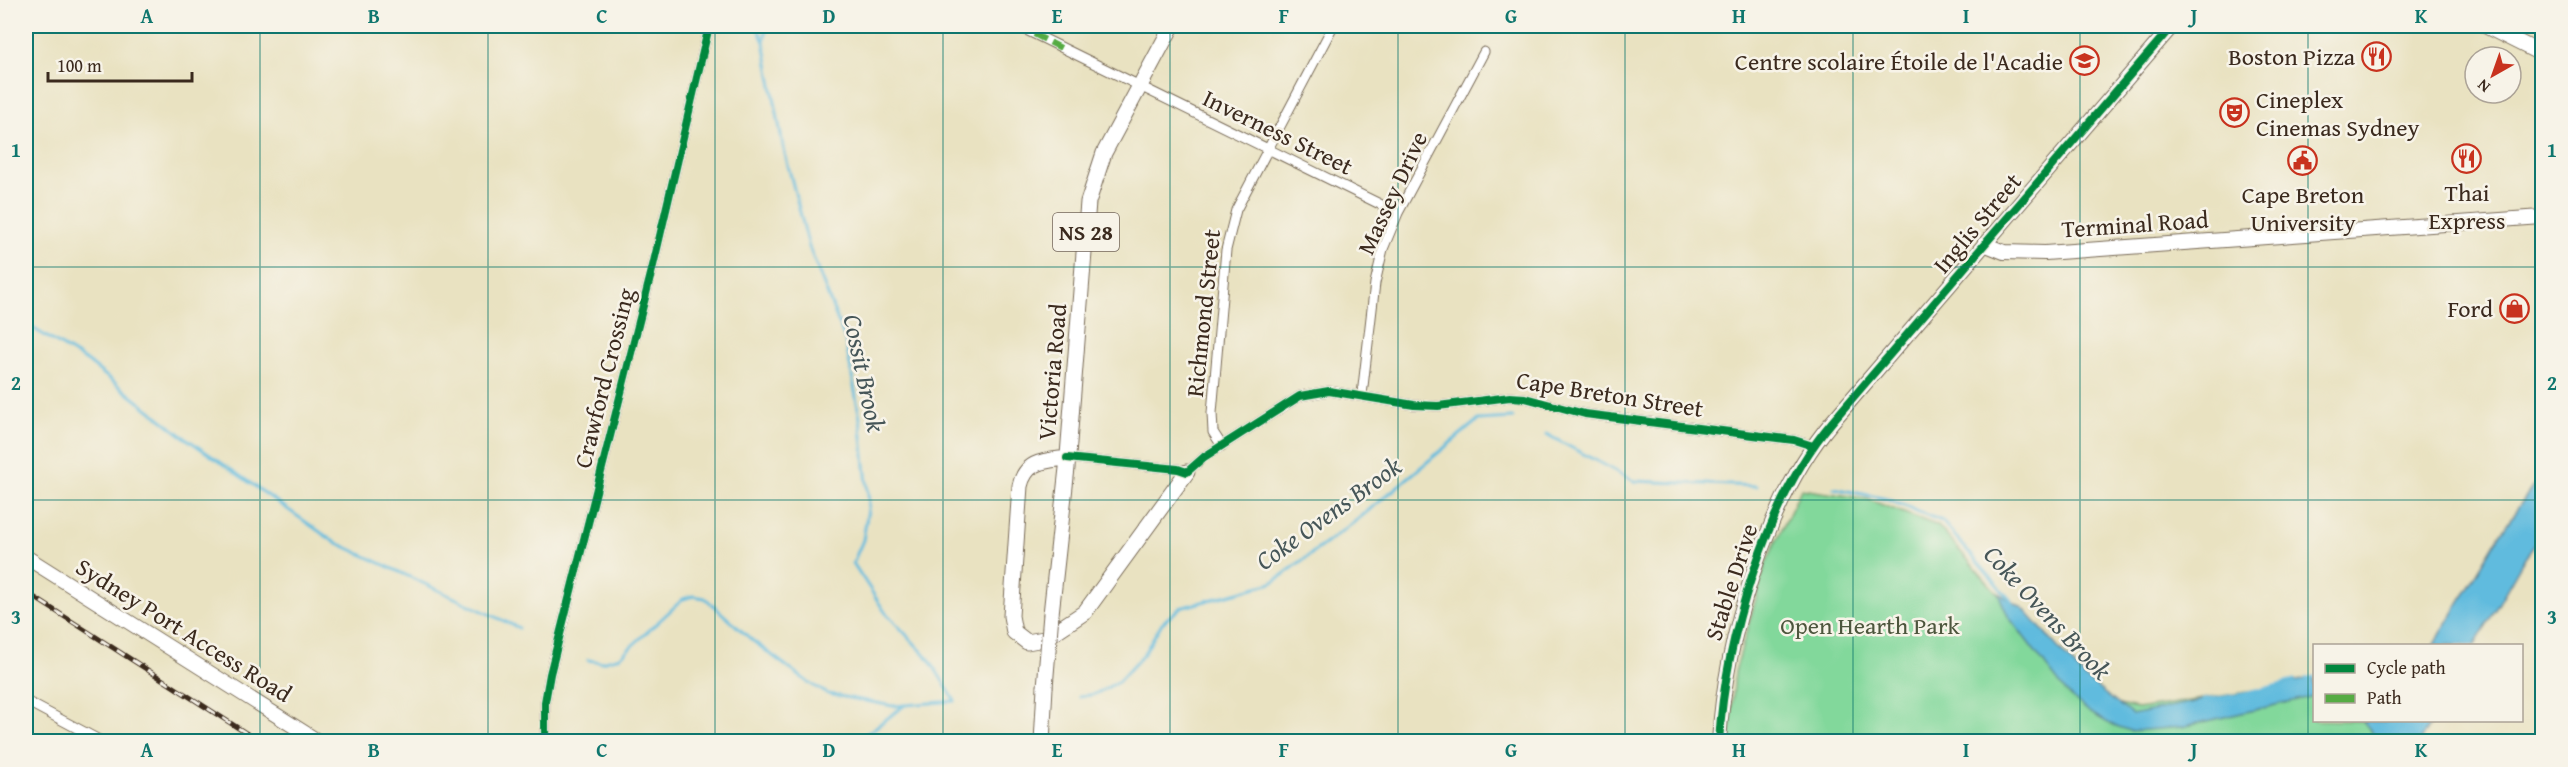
<svg xmlns="http://www.w3.org/2000/svg" width="2568" height="767" font-family="'Gentium Book Plus',serif">
<rect width="100%" height="100%" fill="#f7f3e8"/>
<filter id="ink" filterUnits="userSpaceOnUse"><feTurbulence type="fractalNoise" baseFrequency=".0167" numOctaves="2"/><feDisplacementMap in="SourceGraphic" scale="12" xChannelSelector="R" yChannelSelector="G"/><feConvolveMatrix kernelMatrix="1 2 1 2 8 2 1 2 1" color-interpolation-filters="sRGB"/></filter>
<filter id="wash" filterUnits="userSpaceOnUse"><feTurbulence type="fractalNoise" baseFrequency=".008" numOctaves="4" result="noise"/><feDisplacementMap in="SourceGraphic" scale="24" xChannelSelector="R" yChannelSelector="G"/><feGaussianBlur stdDeviation="1.35" result="paint"/><feColorMatrix in="noise" values="0 0 0 0 0 0 0 0 0 0 0 0 0 0 0 0 0 1.4 0 .05"/><feComposite in="paint" operator="in"/></filter>
<g filter="url(#wash)">
<rect width="100%" height="100%" fill="#e9e2c1"/>
<path fill="#82d89b" stroke="#5e815c" stroke-width="1.5" d="M1801,489L1867,499L1938,526L2079,686L2097,700L2137,709L2314,682V720L2367,721L2377,733L2372,742H1729L1735,672L1766,563Z"/>
<path fill="#60bbde" stroke="#4e727e" stroke-width="1.5" d="M2542,473V535L2523,561L2475,645H2434L2500,534Z
M1998,593L2022,607L2085,678L2132,715L2207,699L2245,694L2314,677V696L2182,727L2131,731L2110,724L2089,712L2066,692L2008,616Z
M2363,721H2432L2419,742L2379,741Z"/>
<g fill="none" stroke-linecap="round" stroke-linejoin="round">
<path stroke="#60bbde" stroke-width="3" d="M757,26L763,40
M26,324L88,362L180,434L333,541L519,628
M1546,434L1634,481L1757,486
M1834,488L1887,499L1942,521L2012,602
M588,660L601,662L620,657L683,599L693,596L705,598L753,641L809,683L828,694L893,706L955,701L929,659L885,612L853,563L863,540L869,503L860,418L845,339L809,247L783,146L764,42L767,26
M2306,679L2314,677
M1079,697L1095,694L1118,682L1143,655L1162,623L1180,608L1272,583L1357,520L1478,420L1513,418
M2203,700L2245,694L2294,681
M856,742L905,705"/>
</g>
</g>
<g filter="url(#ink)">
<g fill="none" stroke-linecap="round" stroke-linejoin="round">
<defs>
<path id="street" d="M1018,26L1398,213
M1362,395L1375,283L1383,249L1398,213L1484,52
M1222,446L1213,432L1212,413L1226,250L1236,210L1333,26
M1067,458L1178,469L1187,472L1204,457L1300,396L1329,391L1414,405L1438,406L1510,397L1525,398L1585,414L1794,440L1813,446
M26,701L103,742
M545,742V702L550,674L652,270L709,26"/>
<path id="secondary" d="M1984,244L2004,252L2045,253L2542,217
M26,557L319,742
M1719,742C1725,640 1766,500 1832,422L2172,26"/>
<path id="primary" d="M2486,26L2542,54
M1067,458C1045,461 1026,460 1020,486L1011,616L1014,632L1027,642L1044,639L1085,612L1187,472
M1051,614L1067,468L1088,202L1104,153L1172,26
M1042,742L1045,687"/>
</defs>
<use href="#street" stroke="#786a57" stroke-width="11"/>
<use href="#secondary" stroke="#786a57" stroke-width="16"/>
<use href="#primary" stroke="#786a57" stroke-width="17"/>
<use href="#street" stroke="#fff" stroke-width="9"/>
<use href="#secondary" stroke="#fff" stroke-width="14"/>
<use href="#primary" stroke="#fff" stroke-width="15"/>
<defs>
<path id="rail" d="M26,592L260,742"/>
</defs>
<use href="#rail" stroke="#3b2a1e" stroke-width="5"/>
<use href="#rail" stroke="#f7f3e8" stroke-width="3" stroke-dasharray="9" stroke-linecap="butt"/>
<defs>
<path id="primary-bridge" d="M1045,687L1051,614"/>
</defs>
<use href="#primary-bridge" stroke="#786a57" stroke-width="17" stroke-linecap="butt"/>
<use href="#primary-bridge" stroke="#fff" stroke-width="15"/>
<path stroke="#55ab43" stroke-width="6" stroke-dasharray="12 6" stroke-linecap="butt" d="M1018,26L1065,50"/>
<defs>
<path id="cycleway" d="M1067,458L1178,469L1187,472L1204,457L1300,396L1329,391L1414,405L1438,406L1510,397L1525,398L1585,414L1794,440L1813,446
M545,742V702L550,674L652,270L709,26
M1719,742C1725,640 1766,500 1832,422L2172,26"/>
</defs>
<use href="#cycleway" stroke="#f7f3e8" stroke-width="11"/>
<use href="#cycleway" stroke="#00873e" stroke-width="8"/>
</g>
</g>
<path fill="none" stroke="#0f766e" stroke-width="1.5" stroke-opacity="0.55" d="M260,26V742M488,26V742M715,26V742M943,26V742M1170,26V742M1398,26V742M1625,26V742M1853,26V742M2080,26V742M2308,26V742M26,267H2542M26,500H2542"/>
<defs>
<symbol id="restaurant-ring" viewBox="-11 -11 22 22"><circle r="9.5" fill="#f7f3e8" stroke="#c8321e" stroke-width="1.5"/><path d="M-5-6h1v4h1v-4h1v4h1v-4h1v5L-1.5 .5V6h-2V.5L-5-1ZM5-6V6H3V1.5H1.5Q1.5-4 5-6Z" fill="#c8321e"/></symbol>
<symbol id="school-ring" viewBox="-11 -11 22 22"><circle r="9.5" fill="#f7f3e8" stroke="#c8321e" stroke-width="1.5"/><path d="M0-5L7-2L0 1L-7-2ZM-4 1L0 2.5L4 1V4Q0 6-4 4Z" fill="#c8321e"/></symbol>
<symbol id="theatre-ring" viewBox="-11 -11 22 22"><circle r="9.5" fill="#f7f3e8" stroke="#c8321e" stroke-width="1.5"/><path d="M-5-5.5Q0-4 5-5.5V0Q5 5 0 6Q-5 5-5 0ZM-3.3-2.5H-1v1.5H-3.3ZM1-2.5H3.3v1.5H1ZM-2.8 1Q0 5.5 2.8 1Z" fill="#c8321e"/></symbol>
<symbol id="civic-ring" viewBox="-11 -11 22 22"><circle r="9.5" fill="#f7f3e8" stroke="#c8321e" stroke-width="1.5"/><path d="M-.6-6.5H3V-4.5H.6V-3L4-1V1h2V6H-6V1h2V-1L-.6-3ZM-1.2 2.5V6h2.4V2.5Z" fill="#c8321e"/></symbol>
<symbol id="shop-ring" viewBox="-11 -11 22 22"><circle r="9.5" fill="#f7f3e8" stroke="#c8321e" stroke-width="1.5"/><path d="M-5-2.5h2.3a2.7 3.5 0 0 1 5.4 0H5L5.5 6h-11ZM-1.5-2.5h3a1.5 2.3 0 0 0-3 0Z" fill="#c8321e"/></symbol>
</defs>
<g fill-rule="evenodd">
<use href="#restaurant-ring" x="2360" y="40" width="33" height="33"/>
<use href="#school-ring" x="2068" y="44" width="33" height="33"/>
<use href="#theatre-ring" x="2218" y="96" width="33" height="33"/>
<use href="#restaurant-ring" x="2450" y="142" width="33" height="33"/>
<use href="#civic-ring" x="2286" y="144" width="33" height="33"/>
<use href="#shop-ring" x="2498" y="292" width="33" height="33"/>
</g>
<g text-anchor="middle" dominant-baseline="central" stroke-width="5" stroke-linejoin="round" paint-order="stroke">
<rect fill="#f7f3e8" stroke="#73665b" stroke-width="1.5" x="1053" y="213" width="66" height="38" rx="4.5"/>
<g font-size="22" font-weight="bold" fill="#3b2a1e">
<text x="1086" y="232">NS 28</text>
</g>
<g font-size="24" fill="#3b2a1e" stroke="#f7f3e8" text-anchor="end">
<text x="2355" y="56">Boston Pizza</text>
<text x="2063" y="61">Centre scolaire Étoile de l'Acadie</text>
<text x="2256" y="99" text-anchor="start">Cineplex<tspan x="2256" dy="28">Cinemas Sydney</tspan></text>
<text x="2467" y="192" text-anchor="middle">Thai<tspan x="2467" dy="28">Express</tspan></text>
<text x="2303" y="194" text-anchor="middle">Cape Breton<tspan x="2303" dy="28">University</tspan></text>
<text x="2493" y="308">Ford</text>
</g>
<g font-size="24" fill="#3b2a1e" stroke="#f7f3e8">
<text transform="translate(1278 132) rotate(26)">Inverness Street</text>
<text transform="translate(1392 193) rotate(-65)">Massey Drive</text>
<text transform="translate(1977 223) rotate(-50)">Inglis Street</text>
<text transform="translate(2135 224) rotate(-4)">Terminal Road</text>
<text transform="translate(1203 313) rotate(-84)">Richmond Street</text>
<text transform="translate(1052 372) rotate(-85)">Victoria Road</text>
<text transform="translate(604 378) rotate(-76)">Crawford Crossing</text>
<text transform="translate(1610 394) rotate(9)">Cape Breton Street</text>
<text transform="translate(1731 582) rotate(-72)">Stable Drive</text>
<text transform="translate(184 630) rotate(32)">Sydney Port Access Road</text>
</g>
<g font-size="24" fill="#4d563d" stroke="#f7f3e8">
<text x="1870" y="625">Open Hearth Park</text>
</g>
<g font-size="26" font-style="italic" fill="#465658" stroke="#f7f3e8">
<text transform="translate(865 373) rotate(78)">Cossit Brook</text>
<text transform="translate(1328 513) rotate(-36)">Coke Ovens Brook</text>
<text transform="translate(2048 612) rotate(47)">Coke Ovens Brook</text>
</g>
</g>
<rect width="2568" height="767" fill="none" stroke="#f7f3e8" stroke-width="66"/>
<rect x="2313" y="644" width="210" height="78" fill="#f7f3e8" stroke="#aca397" stroke-width="1.5"/>
<rect x="2325" y="664" width="30" height="9" fill="#00873e" stroke="#aca397" stroke-width="1.5"/>
<text x="2367" y="674" font-size="18" fill="#3b2a1e">Cycle path</text>
<rect x="2325" y="694" width="30" height="9" fill="#55ab43" stroke="#aca397" stroke-width="1.5"/>
<text x="2367" y="704" font-size="18" fill="#3b2a1e">Path</text>
<g transform="translate(2493 75) rotate(220)"><circle r="28" fill="#f7f3e8" stroke="#aca397" stroke-width="1.5"/>
<path d="M0-4.5L10 22L0 15L-10 22Z" fill="#c8321e"/>
<text y="-9" font-size="16" font-weight="bold" text-anchor="middle" fill="#3b2a1e">N</text>
</g>
<path d="M48 72v9h144v-9" fill="none" stroke="#3b2a1e" stroke-width="3"/>
<text x="57" y="72" font-size="18" fill="#3b2a1e" stroke="#f7f3e8" stroke-width="4.5" paint-order="stroke">100 m</text>
<rect x="33" y="33" width="2502" height="701" fill="none" stroke="#0f766e" stroke-width="2"/>
<g font-size="20" text-anchor="middle" font-weight="bold" fill="#0f766e">
<text x="147" y="23">A</text>
<text x="374" y="23">B</text>
<text x="602" y="23">C</text>
<text x="829" y="23">D</text>
<text x="1057" y="23">E</text>
<text x="1284" y="23">F</text>
<text x="1511" y="23">G</text>
<text x="1739" y="23">H</text>
<text x="1966" y="23">I</text>
<text x="2194" y="23">J</text>
<text x="2421" y="23">K</text>
<text x="16" y="157">1</text>
<text x="2552" y="157">1</text>
<text x="16" y="390">2</text>
<text x="2552" y="390">2</text>
<text x="16" y="624">3</text>
<text x="2552" y="624">3</text>
<text x="147" y="757">A</text>
<text x="374" y="757">B</text>
<text x="602" y="757">C</text>
<text x="829" y="757">D</text>
<text x="1057" y="757">E</text>
<text x="1284" y="757">F</text>
<text x="1511" y="757">G</text>
<text x="1739" y="757">H</text>
<text x="1966" y="757">I</text>
<text x="2194" y="757">J</text>
<text x="2421" y="757">K</text>
</g>
</svg>
